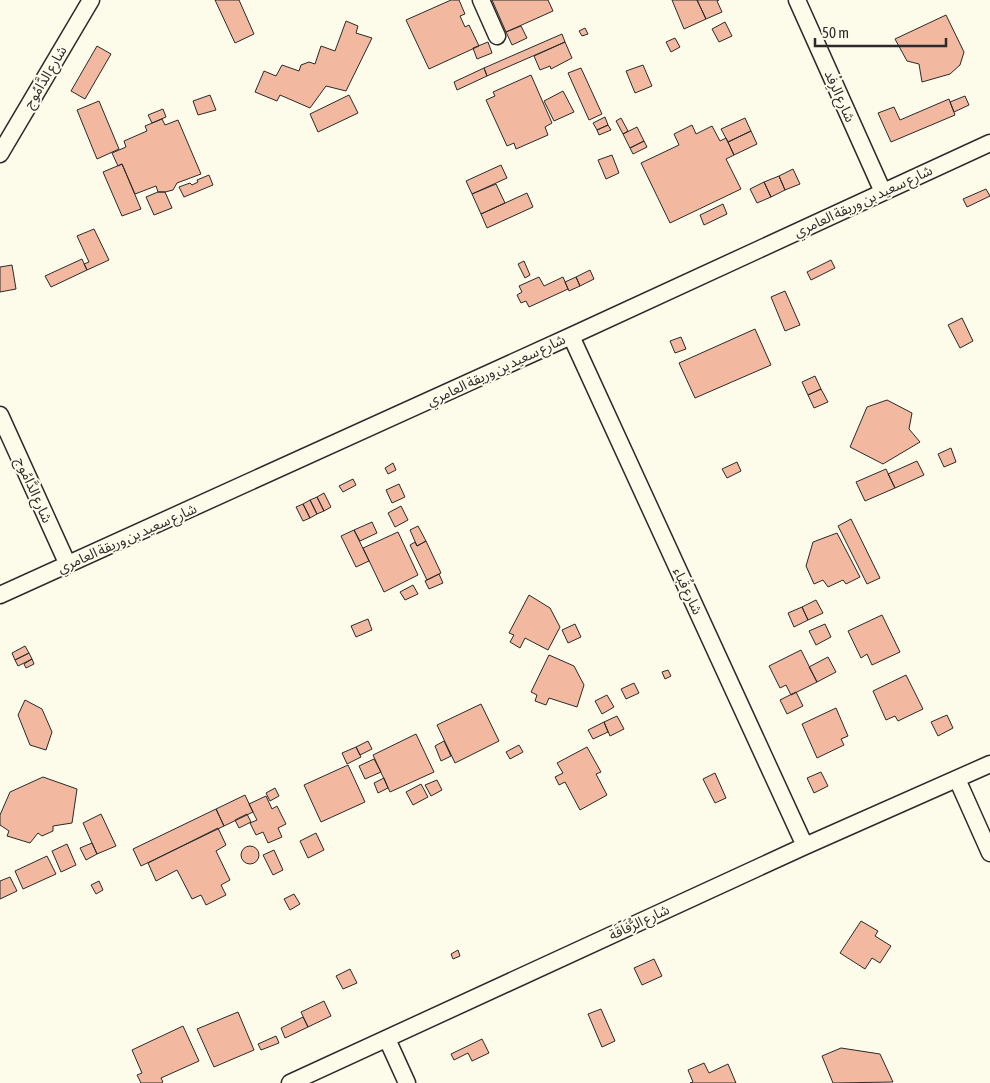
<svg xmlns="http://www.w3.org/2000/svg" width="990" height="1083" font-family="'Asap Condensed','Noto Sans Arabic',sans-serif">
<rect width="100%" height="100%" fill="#fdfbea"/>
<path fill="#f2b8a0" stroke="#2b2b2b" d="M215,0H239L254,34L235,43Z
M451,0H459L465,14L460,16L465,27L469,25L479,46L429,69L406,20Z
M492,0H548L553,11L506,32Z
M672,0H697L706,19L684,29Z
M697,0H719L717,1L722,12L706,19Z
M946,15L964,52L960,65L950,74L922,82L919,64L907,61L895,39Z
M346,21L358,26L356,33L372,38L346,91L326,86L310,108L280,95L277,101L255,92L264,71L276,76L282,65L299,71L301,65L309,62L315,64L321,46L335,51Z
M725,22L732,36L719,42L712,29Z
M521,26L527,38L512,45L506,32Z
M585,28L588,34L582,36L579,31Z
M562,34L565,42L487,76L484,68Z
M675,38L680,47L671,52L666,42Z
M488,42L492,53L477,59L473,48Z
M565,42L572,58L551,69L550,66L540,70L534,56Z
M97,46L111,54L85,99L71,91Z
M643,65L652,86L635,93L626,71Z
M484,68L487,76L457,90L454,82Z
M581,68L602,114L589,120L568,73Z
M531,75L552,123L545,127L548,135L516,149L514,143L507,146L486,100L495,96L493,92Z
M563,91L574,112L554,121L544,101Z
M210,95L216,110L198,115L193,101Z
M349,95L358,113L318,132L310,114Z
M965,96L969,105L954,112L950,102Z
M949,99L955,115L891,142L878,113L894,107L900,120Z
M99,101L119,149L97,159L77,110Z
M163,109L166,117L152,123L148,115Z
M605,117L608,125L597,130L593,123Z
M621,118L628,131L623,134L616,121Z
M745,118L751,131L728,142L721,129Z
M162,119L165,125L178,120L201,174L177,183L173,190L165,192H158L156,186L135,194L122,164L118,166L112,153L126,147L124,141L147,131L145,126Z
M608,125L611,130L599,135L597,130Z
M692,125L696,134L712,126L720,141L726,138L734,155L726,159L741,189L670,223L641,163L679,145L674,134Z
M637,127L644,141L630,148L623,134Z
M751,131L757,144L734,155L728,142Z
M644,141L647,147L633,154L630,148Z
M612,155L619,173L606,179L598,160Z
M122,164L141,209L122,216L103,172Z
M501,165L507,178L472,194L466,181Z
M793,169L800,184L785,190L779,176Z
M209,175L213,185L184,197L179,187L190,183L192,185L198,182L197,180Z
M779,176L785,190L771,197L764,182Z
M764,182L771,197L757,203L750,189Z
M496,184L505,203L481,214L472,194Z
M986,189L990,196L967,207L963,199Z
M158,192H165L172,208L154,215L146,197Z
M527,193L533,207L487,228L481,214Z
M723,204L727,214L704,225L700,215Z
M94,229L109,260L87,270L84,264L89,262L77,236Z
M82,259L87,270L51,287L45,276Z
M831,260L835,268L811,280L807,272Z
M524,261L530,275L525,278L518,264Z
M12,265L16,289L0,292V267Z
M590,270L594,279L580,286L576,277Z
M539,277L544,286L563,277L568,289L529,307L526,301L521,303L517,295L522,292L519,286Z
M576,277L580,286L569,291L565,282Z
M785,291L800,325L785,331L771,297Z
M962,318L973,341L960,348L948,325Z
M755,329L771,365L695,398L679,363Z
M681,337L686,349L675,353L670,341Z
M815,376L821,389L808,395L802,382Z
M821,389L828,402L814,408L808,395Z
M887,400L912,413L909,429L920,442L883,464L850,447L867,407Z
M951,448L956,462L944,467L938,454Z
M917,461L924,475L895,488L888,474Z
M737,462L741,471L727,478L722,469Z
M393,463L396,470L388,474L385,468Z
M886,469L895,488L865,501L856,482Z
M353,479L356,485L343,492L339,486Z
M399,484L405,497L392,503L386,490Z
M324,493L331,507L324,511L317,497Z
M317,497L324,511L317,514L310,500Z
M310,500L317,514L310,518L303,504Z
M303,504L310,518L303,521L296,507Z
M401,506L408,520L395,527L388,513Z
M851,519L880,578L867,584L838,526Z
M372,522L377,533L360,541L354,530Z
M418,526L426,541L417,546L410,530Z
M354,530L369,561L356,567L341,536Z
M398,532L418,575L384,592L363,548Z
M837,533L860,577L846,584L843,580L828,587L823,580L814,584L806,566L813,542Z
M426,541L441,573L427,580L410,545L415,542L417,546Z
M439,574L443,583L429,589L425,581Z
M413,585L418,594L405,600L400,592Z
M529,595L550,608L560,627L548,650L525,638L520,648L510,642L514,635L509,633Z
M816,600L823,613L808,620L802,607Z
M802,607L808,620L794,627L788,613Z
M882,615L900,652L872,665L867,654L861,658L848,631Z
M368,619L372,630L356,637L351,626Z
M575,624L581,637L568,643L562,630Z
M825,624L831,637L816,645L809,631Z
M25,646L29,653L15,660L12,653Z
M801,650L817,682L791,695L786,685L780,688L769,666Z
M29,653L32,659L18,666L15,660Z
M549,655L574,666L584,685L577,707L549,698L546,705L535,701L537,695L531,692Z
M828,657L836,672L817,682L809,667Z
M32,659L34,664L26,668L24,664Z
M668,670L671,676L665,679L662,672Z
M906,675L923,709L898,721L895,716L886,720L873,691Z
M634,683L639,693L626,699L621,689Z
M796,692L803,706L787,714L780,700Z
M607,695L614,707L602,714L595,701Z
M25,700L42,709L52,732L46,750L30,745L18,715Z
M481,704L499,741L455,763L437,725Z
M836,708L848,736L841,739L844,745L817,758L802,724Z
M947,715L953,728L938,736L931,722Z
M617,716L624,729L610,736L604,722Z
M604,722L608,732L593,739L588,730Z
M416,734L434,772L390,792L373,755Z
M368,741L372,749L360,755L356,747Z
M444,741L451,756L441,761L435,746Z
M519,745L523,752L510,759L506,752Z
M356,747L361,757L347,764L342,753Z
M587,747L601,772L596,774L607,795L580,810L565,782L559,785L555,777L563,773L557,763Z
M374,759L381,772L365,779L359,766Z
M348,765L365,802L321,822L304,785Z
M821,772L828,786L814,793L807,778Z
M715,773L726,798L715,803L703,779Z
M43,777L77,789L72,823L53,826V831L42,836L38,833L30,843L7,836L9,831L0,825V815L10,792Z
M384,778L388,788L378,793L374,783Z
M437,780L442,790L431,796L425,785Z
M421,784L428,797L413,805L406,792Z
M275,788L279,796L270,801L266,793Z
M245,795L253,812L224,826L216,809Z
M266,796L272,809L277,806L286,824L278,828L282,837L268,843L263,832L256,835L250,823L257,820L249,804Z
M216,809L224,826L141,866L133,849Z
M101,814L116,846L97,854L83,823Z
M247,814L251,822L239,828L235,820Z
M218,828L226,845L216,851L230,880L221,885L226,895L206,905L201,895L192,899L177,870L156,881L148,863Z
M316,833L324,850L308,858L300,841Z
M92,843L97,854L86,860L80,848Z
M67,844L76,865L61,872L52,851Z
M241 855a9 9 0 1 1 18 0a9 9 0 1 1-18 0Z
M274,850L283,870L273,875L263,855Z
M47,856L56,874L23,889L15,871Z
M10,877L17,891L0,899V881Z
M99,881L103,890L96,894L91,885Z
M294,894L300,904L290,910L284,899Z
M861,921L878,931L875,936L891,946L880,963L872,958L865,969L840,953Z
M458,950L460,956L453,959L451,954Z
M654,959L662,976L642,985L634,968Z
M350,969L357,983L343,989L336,976Z
M324,1001L331,1016L308,1027L301,1012Z
M601,1009L615,1041L602,1047L588,1014Z
M238,1012L254,1050L214,1067L197,1029Z
M303,1017L308,1027L285,1038L281,1028Z
M183,1026L199,1061L161,1078L163,1082L161,1083H141L137,1075L142,1073L132,1050Z
M276,1036L279,1043L261,1050L258,1044Z
M482,1039L489,1053L472,1061L468,1053L454,1060L451,1054Z
M841,1048L880,1054L893,1082L833,1083L822,1056Z
M704,1063L709,1073L728,1064L736,1083H690L693,1082L688,1070Z"/>
<g fill="none" stroke-linecap="round" stroke-linejoin="round">
<defs>
<path id="street" d="M481,0L497,36
M797,0L883,192
M0,154L91,0
M571,336L805,846
M0,415L68,565
M0,595L571,336L990,143
M957,779L990,853
M387,1039L407,1083
M290,1083L805,846L990,764"/>
</defs>
<use href="#street" stroke="#2b2b2b" stroke-width="19"/>
<use href="#street" stroke="#fdfbea" stroke-width="16"/>
</g>
<g text-anchor="middle" dominant-baseline="central" stroke-width="4" stroke-linejoin="round" paint-order="stroke">
<g font-size="14" fill="#2b2b2b" stroke="#fdfbea">
<text transform="translate(45 77) rotate(-59)">شارع الدَّامُوج</text>
<text transform="translate(840 96) rotate(66)">شارع الرِفْد</text>
<text transform="translate(863 201) rotate(-25)">شارع سعيد بن وريقة العامري</text>
<text transform="translate(496 370) rotate(-25)">شارع سعيد بن وريقة العامري</text>
<text transform="translate(34 490) rotate(66)">شارع الدَّامُوج</text>
<text transform="translate(127 538) rotate(-24)">شارع سعيد بن وريقة العامري</text>
<text transform="translate(688 591) rotate(65)">شارع قُباء</text>
<text transform="translate(639 922) rotate(-25)">شارع الرُّفَاقَة</text>
</g>
</g>
<path d="M815 38v8h131v-8" fill="none" stroke="#2b2b2b" stroke-width="2.5"/>
<text x="822" y="38" font-size="15" fill="#2b2b2b" stroke="#fdfbea" stroke-width="4" paint-order="stroke">50 m</text>
</svg>
